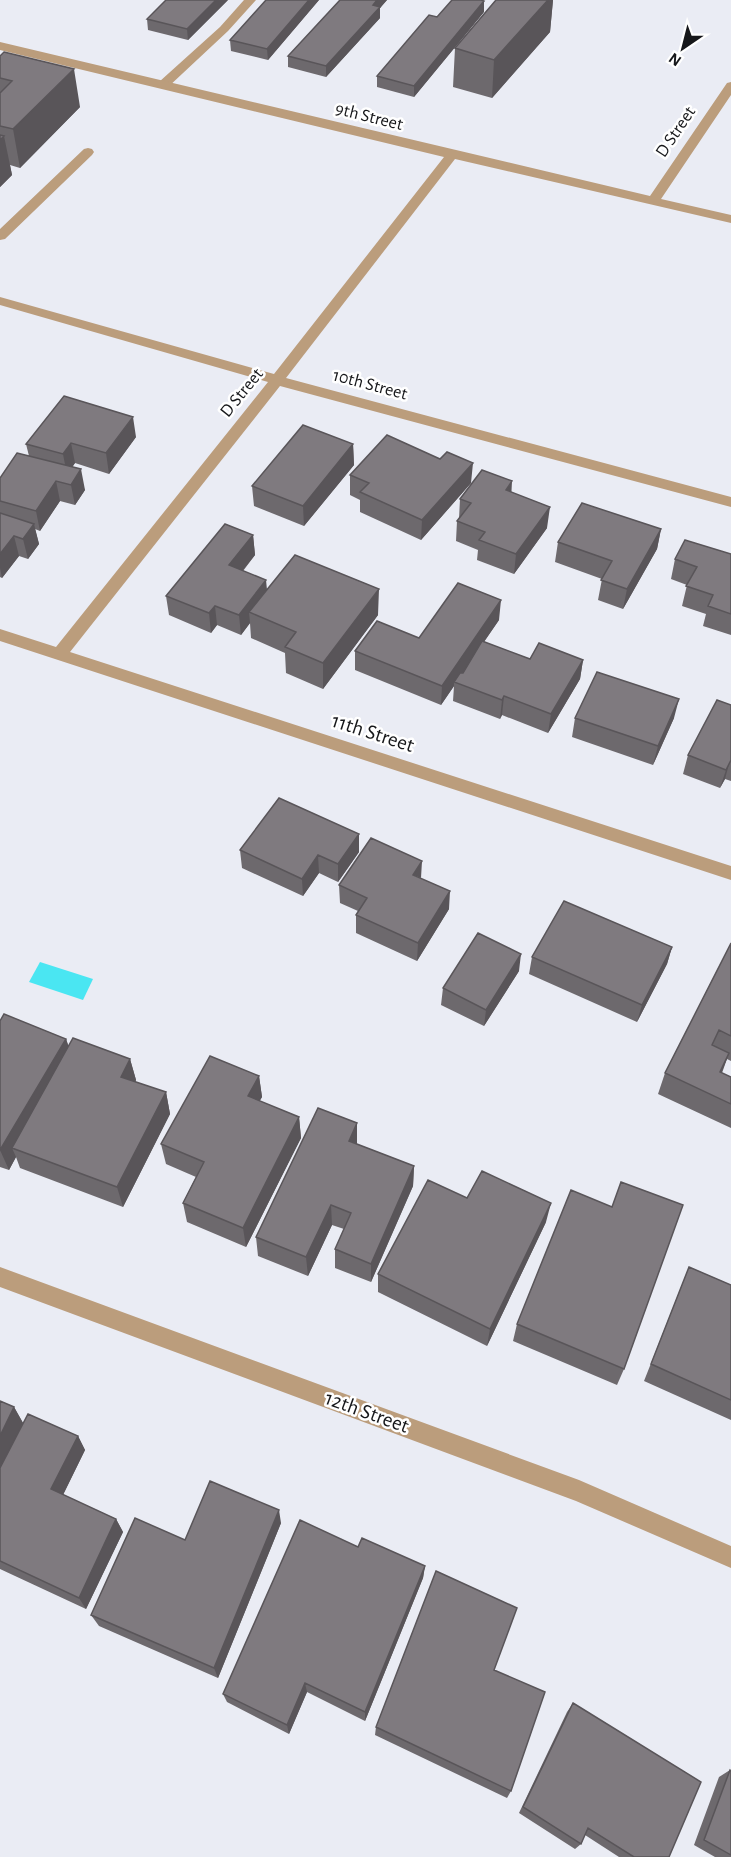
<svg xmlns="http://www.w3.org/2000/svg" width="731" height="1857" font-family="'Alegreya Sans',sans-serif">
<rect width="100%" height="100%" fill="#eaecf4"/>
<path fill="#4ae6f2" d="M40,962L93,979L83,1000L29,982Z"/>
<g fill="none" stroke-linecap="round" stroke-linejoin="round">
<path fill="#bb9d7c" fill-rule="evenodd" d="M244,0H256L228,31L167,88H159V82L220,27Z
M88,148L92,149L94,152L92,155L5,239L0,240V229L84,149Z"/>
<path fill="#bb9d7c" fill-rule="evenodd" d="M0,42L650,196L727,83L731,82V95L661,199L731,215V223L455,159L286,378L731,497V507L280,386L70,652L731,866V880L0,641V629L56,647L268,382L0,305V297L274,374L444,157L0,50Z
M0,1267L579,1480L731,1546V1568L576,1501L0,1287Z"/>
</g>
<path fill="#6d696d" d="M228,0L188,40L148,30L147,19Z
M266,0H319L268,60L231,51L230,40Z
M340,0H387L380,8V18L326,77L288,67V56Z
M496,0H553L550,32L492,98L453,87L455,48Z
M484,12L414,97L377,87V76Z
M0,56L80,107L20,168L10,165L12,175L0,187Z
M136,437L109,474L75,463L72,467L85,490L75,505L60,501L40,531L35,529L39,544L28,559L19,556L2,578L0,577V478L29,456L26,444Z
M353,444L354,465L304,526L254,506L252,486Z
M350,475L471,483L421,540L360,512V500L350,495Z
M511,492L547,528L514,574L477,560L478,550L456,541L457,521L459,519L460,499Z
M661,529L657,549L623,609L598,600L602,579L555,562L558,542Z
M253,535L255,555L243,571L267,589L378,615L323,689L286,673L285,653L251,638L250,623L241,635L217,625L211,633L169,615L166,596Z
M731,554V635L703,626L706,614L682,606L687,585L671,579L675,559Z
M499,620L484,642L530,659L583,660L580,679L548,733L502,715L500,719L453,701L454,686L441,705L355,670V651L419,638Z
M731,705V781L725,779L720,788L683,774L688,755Z
M575,718H674L653,765L572,737Z
M240,850L359,852L338,882L319,873L303,896L242,868Z
M421,879L449,909L417,961L356,933V915L358,911L340,903L339,885Z
M731,943V1061L727,1059L722,1073L731,1077V1128L658,1094L665,1073Z
M672,947L667,964L637,1022L529,974L532,957Z
M519,971L484,1026L441,1005L443,988Z
M0,1021L66,1039L69,1047L130,1059L136,1080L135,1082L166,1092L170,1114L123,1207L20,1168L16,1157L9,1170L0,1167Z
M259,1076L262,1097L259,1101L299,1117L301,1138L246,1247L187,1222L183,1203L196,1177L166,1164L161,1144Z
M357,1144L414,1166L413,1186L371,1282L335,1268V1249L344,1229L332,1225L308,1276L258,1256L256,1237Z
M546,1222L487,1346L378,1292V1274Z
M689,1267L731,1285V1420L644,1381Z
M517,1324L624,1369L617,1385L513,1341Z
M0,1401L14,1407L23,1423L11,1448L78,1436L85,1450L63,1495L116,1519L123,1532L86,1609L0,1569Z
M281,1523L218,1678L99,1626L91,1615L185,1540Z
M358,1547L425,1566L423,1578L365,1721L307,1692L289,1734L227,1702L223,1694Z
M494,1670L511,1791L507,1798L375,1735L376,1727Z
M573,1703L669,1857H619L585,1835L581,1844L575,1849L519,1813L567,1712Z
M730,1770L731,1771V1857H715L694,1845L719,1777Z"/>
<path fill="#595559" d="M216,0H228L188,40L187,29Z
M309,0H319L268,60L267,49Z
M377,0H387L380,8V18L326,77V66Z
M548,0H553L550,32L492,98L494,60Z
M484,1V12L414,97V86Z
M74,69L80,107L20,168L13,129Z
M4,136L12,175L0,187V140Z
M133,417L136,437L109,474L106,453Z
M71,443L75,463L67,475L63,454Z
M353,444L354,465L304,526L303,506Z
M473,463L471,483L421,540L422,520Z
M81,469L85,490L75,505L71,485Z
M56,481L60,501L40,531L36,511Z
M512,481L511,501L506,490Z
M550,507L547,528L514,574L516,554Z
M34,524L39,544L28,559L23,539Z
M661,529L657,549L623,609L627,589Z
M253,535L255,555L231,585L229,565Z
M14,536L19,556L2,578L0,568V554Z
M266,580L268,600L249,612L250,623L241,635L239,615Z
M379,589L378,615L323,689V663Z
M501,600L499,620L456,682H454V686L441,705L442,686Z
M215,606L217,625L211,633L209,613Z
M583,660L580,679L548,733L551,714Z
M504,696L502,715L500,719L502,700Z
M679,699L674,718L653,765L658,746Z
M730,760L725,779L720,788L726,770Z
M359,834V852L338,882V864Z
M318,855L319,873L303,896L302,879Z
M422,861L421,878L413,875Z
M450,891L449,909L417,961L418,943Z
M672,947L667,964L637,1022L642,1005Z
M521,954L519,971L484,1026L486,1010Z
M66,1039L73,1061L12,1148L16,1157L9,1170L0,1150Z
M729,1053L721,1074L720,1072Z
M130,1059L136,1080L127,1098L121,1077Z
M259,1076L262,1097L251,1117L248,1096Z
M166,1092L170,1114L123,1207L117,1187Z
M299,1117L301,1138L246,1247L243,1228Z
M357,1123V1144L349,1141Z
M414,1166L413,1186L371,1282V1264Z
M551,1203L546,1222L487,1346L490,1329Z
M331,1205L332,1225L308,1276L306,1257Z
M14,1407L23,1423L0,1470V1436Z
M78,1436L85,1450L59,1503L51,1489Z
M279,1510L281,1523L218,1678L214,1668Z
M116,1519L123,1532L86,1609L79,1598Z
M425,1566L423,1578L365,1721V1712Z
M305,1683L307,1692L289,1734L287,1725Z"/>
<path fill="#7f7a7f" stroke="#595559" stroke-width="1.5" d="M166,0H216L187,29L147,19Z
M266,0H309L267,49L230,40Z
M340,0H377L373,5L380,7L326,66L288,56Z
M452,0H481L484,1L414,86L377,76L429,15L437,17Z
M496,0H548L494,60L455,48Z
M4,52L74,69L13,129L0,126V93L12,81L0,78V56Z
M0,135L4,136L0,140Z
M64,396L133,417L106,453L71,443L63,454L26,444Z
M303,425L353,444L303,506L252,486Z
M387,435L440,459L447,452L473,463L422,520L360,492L369,483L350,475Z
M17,453L81,469L71,485L56,481L36,511L0,501V478Z
M482,470L512,481L506,490L550,507L516,554L479,540L485,532L457,521L471,503L460,499Z
M582,503L661,529L627,589L601,580L612,561L558,542Z
M0,513L34,524L23,539L14,536L0,554Z
M225,524L253,535L229,565L266,580L239,615L215,606L209,613L166,596Z
M685,540L731,554V614L708,606L713,595L686,586L697,567L675,559Z
M295,555L379,589L323,663L285,647L296,632L249,612Z
M458,583L501,600L442,686L355,651L377,621L419,638Z
M482,641L530,659L539,643L583,660L551,714L504,696L502,700L454,682L460,673H463Z
M597,672L679,699L658,746L575,718Z
M717,700L731,705V760L726,770L688,755Z
M279,798L359,834L338,864L318,855L302,879L240,850Z
M371,838L422,861L413,875L450,891L418,943L356,915L367,898L339,885Z
M564,901L672,947L642,1005L532,957Z
M478,933L521,954L486,1010L443,988Z
M731,943V1036L719,1030L712,1045L729,1053L720,1072L731,1077V1104L665,1073Z
M4,1014L66,1039L0,1150V1021Z
M73,1038L130,1059L121,1077L166,1092L117,1187L12,1148Z
M210,1056L259,1076L248,1096L299,1117L243,1228L183,1203L204,1162L161,1144Z
M318,1108L357,1123L349,1141L414,1166L371,1264L335,1249L351,1213L331,1205L306,1257L256,1237Z
M482,1171L551,1203L490,1329L378,1274L428,1180L467,1198Z
M621,1182L683,1205L624,1369L517,1324L571,1190L612,1207Z
M689,1267L731,1285V1400L651,1364Z
M0,1401L14,1407L0,1436Z
M28,1414L78,1436L51,1489L116,1519L79,1598L0,1561V1468Z
M210,1481L279,1510L214,1668L91,1615L135,1518L185,1540Z
M300,1520L358,1547L362,1538L425,1566L365,1712L305,1683L287,1725L223,1694Z
M436,1571L517,1608L494,1670L545,1692L511,1791L376,1727Z
M573,1703L701,1782L669,1857H634L588,1828L581,1844L523,1807Z
M730,1770L731,1771V1855L704,1840Z"/>
<g text-anchor="middle" dominant-baseline="central" stroke-width="5" stroke-linejoin="round" paint-order="stroke">
<g font-size="18" fill="#16171a" stroke="#fff">
<text transform="translate(369 117) rotate(14)">9th Street</text>
<text transform="translate(676 132) rotate(-56)">D Street</text>
<text transform="translate(370 385) rotate(15)">10th Street</text>
<text transform="translate(242 393) rotate(-51)">D Street</text>
</g>
<g font-size="21" fill="#16171a" stroke="#fff">
<text transform="translate(373 733) rotate(18)">11th Street</text>
<text transform="translate(367 1412) rotate(20)">12th Street</text>
</g>
</g>
<g transform="translate(683 48) rotate(215)" stroke="#ffffff" stroke-width="4.5" paint-order="stroke">
<path d="M0-4.5L10 22L0 15L-10 22Z" fill="#16171a"/>
<text y="-9" font-size="16" font-weight="bold" text-anchor="middle" fill="#16171a">N</text>
</g>
</svg>
